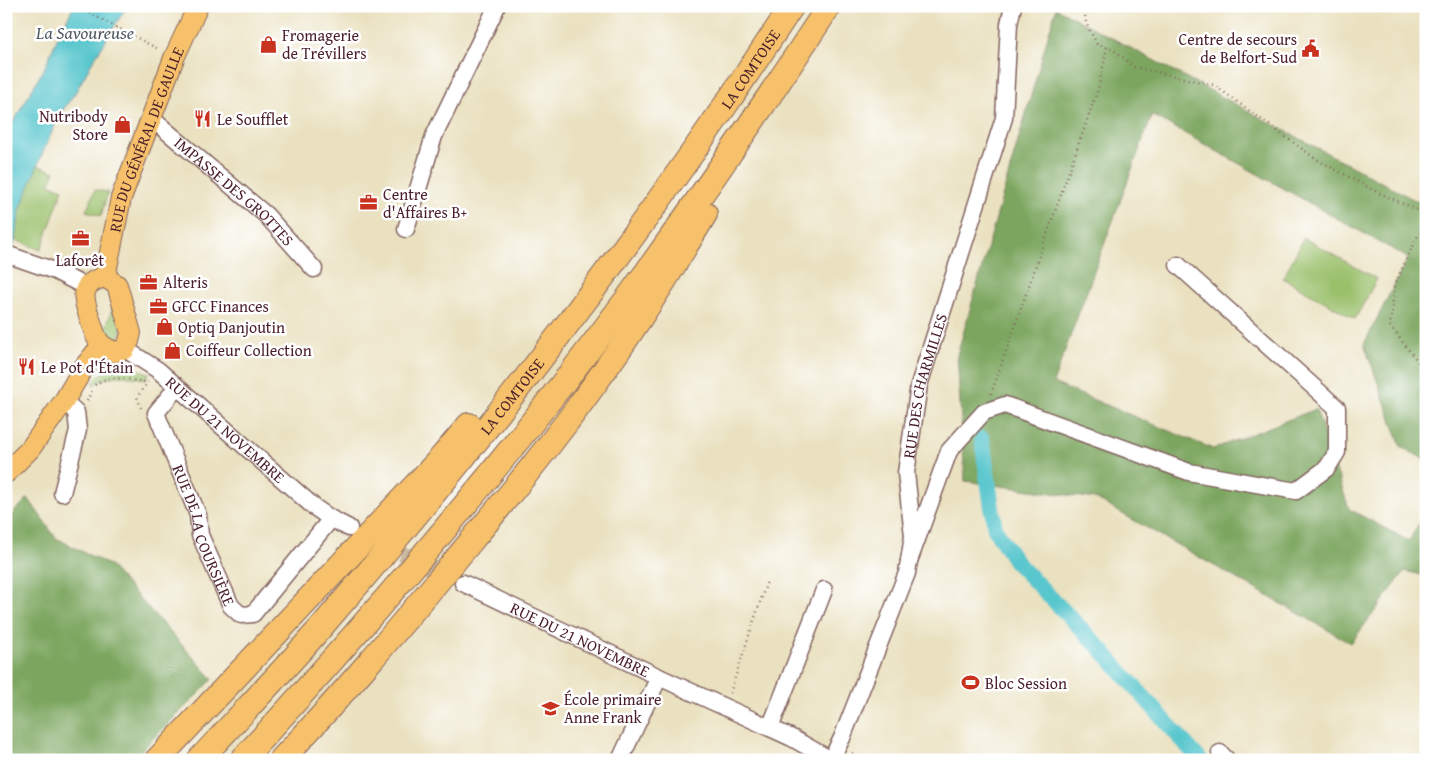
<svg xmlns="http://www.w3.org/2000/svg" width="1432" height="766" font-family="'Gentium Book Plus',serif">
<rect width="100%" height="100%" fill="#fff"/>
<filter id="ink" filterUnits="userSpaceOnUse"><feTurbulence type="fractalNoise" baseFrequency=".02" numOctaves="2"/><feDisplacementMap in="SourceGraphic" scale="10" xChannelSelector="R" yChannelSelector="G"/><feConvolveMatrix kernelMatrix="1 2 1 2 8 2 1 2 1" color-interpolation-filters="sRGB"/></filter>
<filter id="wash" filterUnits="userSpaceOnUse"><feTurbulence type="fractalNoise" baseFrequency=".0096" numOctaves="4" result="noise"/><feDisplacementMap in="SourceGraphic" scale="20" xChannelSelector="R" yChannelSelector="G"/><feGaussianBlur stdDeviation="1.12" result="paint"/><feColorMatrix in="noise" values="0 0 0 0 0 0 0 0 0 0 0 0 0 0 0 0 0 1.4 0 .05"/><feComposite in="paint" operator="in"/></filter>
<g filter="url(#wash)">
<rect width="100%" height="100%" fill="#eae1c0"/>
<path fill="#9ac06b" stroke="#72704b" d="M37,165L55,172L49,184L63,189L41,250L15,240L20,210Z
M95,190L108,192L101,216L86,211Z
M1304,238L1377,279L1355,319L1283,278Z
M115,300C118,313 127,332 116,342L111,341L104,333Z
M124,367L138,369L149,373L146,379C126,377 111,372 94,385L92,384C100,372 110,368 124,367Z"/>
<path fill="#7ba65f" stroke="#626245" d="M1056,8L1426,206V460L1401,447L1364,344L1408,258L1152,115L1053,383L1213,449L1316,409L1349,509L1409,541L1426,511V576L1405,571L1351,643L1096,499L965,481L957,355Z
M28,498L56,538L109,565L213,679L132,760H6V520Z"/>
<path fill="#58c6cd" stroke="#51727c" d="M74,6H127L93,61L75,93L60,114L42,154L20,210L14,245L8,265L6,290V135L45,67L59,34Z"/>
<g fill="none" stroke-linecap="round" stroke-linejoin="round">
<path stroke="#58c6cd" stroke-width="16" d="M982,439L995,529L1015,561L1100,648L1200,760"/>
</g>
</g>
<g filter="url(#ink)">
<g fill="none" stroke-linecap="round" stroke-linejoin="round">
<path stroke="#cabaa2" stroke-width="16" stroke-dasharray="16 8" stroke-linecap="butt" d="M380,543L453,578"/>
<defs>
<g id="minor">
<path id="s1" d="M151,118L266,215L314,269"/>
<path d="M406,229L434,136L497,6"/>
<path d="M6,254L55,271L86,287"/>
<path id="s2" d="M125,349L158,370L314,507L330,518L349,528"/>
<path id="s3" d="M177,387L156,413L198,515L200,535L231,606L241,615L253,614L326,525L330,518"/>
<path d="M62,493L78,430L76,412L64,401"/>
<path d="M909,561L949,451L984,412L1005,405L1189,472L1296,491L1327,468L1337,452V408L1178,265"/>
<path id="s4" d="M463,583L659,677L792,738L831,760"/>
<path d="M770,728L824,590"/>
<path d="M1220,753L1227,760"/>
<path d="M620,760L659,677"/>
<path id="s5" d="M831,760L842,738L907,573L913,536L906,473L919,385L1004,118L1009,24L1013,6"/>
</g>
<g id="major">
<path id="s6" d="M105,277L121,198L174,58L198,6"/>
<path d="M105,277L117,285L131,333L129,341L125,349L115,352C111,350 105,348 101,344C95,338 93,327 90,319C83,297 78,284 105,277Z"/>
<path d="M6,473L30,449L64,401L84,367L102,345"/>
</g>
<g id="highway">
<path d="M157,760L290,619L441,458L469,425"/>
<path id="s7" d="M199,760C241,715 283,671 323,625C493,429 650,223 792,6"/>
<path d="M242,760C379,611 510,457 630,295C699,200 765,104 829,6"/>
<path d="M281,760C341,697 397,630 453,563C501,505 550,447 594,385C634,330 670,273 705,214"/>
</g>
</defs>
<use href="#minor" stroke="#82635f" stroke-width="19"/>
<use href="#major" stroke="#82635f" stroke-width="22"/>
<use href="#highway" stroke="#82635f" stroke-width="26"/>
<path stroke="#82635f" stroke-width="2.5" stroke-dasharray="1 4" stroke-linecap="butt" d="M76,6L160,50
M1084,6L1086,23L1097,44L1114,50L1134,67L1214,85L1316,159L1375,191L1426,214
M1426,224L1416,239L1395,284L1390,326L1426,372
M95,385C109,373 129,380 146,382
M991,394L1099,86L1107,47
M87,401L92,390
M141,408L137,397L148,382
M730,693L767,581
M852,753L862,760"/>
<use href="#minor" stroke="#fff" stroke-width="16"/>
<use href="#major" stroke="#f6c16b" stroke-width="20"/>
<use href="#highway" stroke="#f6c16b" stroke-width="24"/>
</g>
</g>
<defs>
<symbol id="shop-bare" viewBox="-9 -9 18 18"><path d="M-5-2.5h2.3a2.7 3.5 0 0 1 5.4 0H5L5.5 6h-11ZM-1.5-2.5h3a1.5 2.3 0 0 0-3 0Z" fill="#c8321e" stroke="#fff" stroke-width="2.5" paint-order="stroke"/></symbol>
<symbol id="civic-bare" viewBox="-9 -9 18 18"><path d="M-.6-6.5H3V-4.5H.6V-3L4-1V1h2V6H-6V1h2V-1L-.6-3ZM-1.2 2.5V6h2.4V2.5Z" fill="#c8321e" stroke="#fff" stroke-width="2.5" paint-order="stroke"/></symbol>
<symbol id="restaurant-bare" viewBox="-9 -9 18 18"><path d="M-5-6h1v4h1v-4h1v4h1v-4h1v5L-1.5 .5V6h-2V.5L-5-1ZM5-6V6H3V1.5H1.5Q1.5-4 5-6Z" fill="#c8321e" stroke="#fff" stroke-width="2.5" paint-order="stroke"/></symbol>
<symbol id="office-bare" viewBox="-9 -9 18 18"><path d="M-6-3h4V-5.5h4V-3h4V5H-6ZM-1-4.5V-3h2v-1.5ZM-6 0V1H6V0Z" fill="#c8321e" stroke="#fff" stroke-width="2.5" paint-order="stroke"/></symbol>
<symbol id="stadium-bare" viewBox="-9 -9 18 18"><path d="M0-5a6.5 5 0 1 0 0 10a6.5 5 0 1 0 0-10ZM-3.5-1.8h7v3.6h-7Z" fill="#c8321e" stroke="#fff" stroke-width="2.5" paint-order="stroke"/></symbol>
<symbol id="school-bare" viewBox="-9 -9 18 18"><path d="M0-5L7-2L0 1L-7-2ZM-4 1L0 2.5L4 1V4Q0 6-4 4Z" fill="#c8321e" stroke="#fff" stroke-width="2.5" paint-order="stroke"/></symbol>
</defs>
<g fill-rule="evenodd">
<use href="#shop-bare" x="256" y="32" width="25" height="25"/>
<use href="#civic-bare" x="1298" y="36" width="25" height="25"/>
<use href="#restaurant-bare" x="190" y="106" width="25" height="25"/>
<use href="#shop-bare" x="110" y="112" width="25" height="25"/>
<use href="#office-bare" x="356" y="190" width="25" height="25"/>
<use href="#office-bare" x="68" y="226" width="25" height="25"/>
<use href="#office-bare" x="136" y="270" width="25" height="25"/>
<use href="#office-bare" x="146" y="294" width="25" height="25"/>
<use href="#shop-bare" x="152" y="314" width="25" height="25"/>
<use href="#shop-bare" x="160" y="338" width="25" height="25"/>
<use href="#restaurant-bare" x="14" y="354" width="25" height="25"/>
<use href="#stadium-bare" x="958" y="670" width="25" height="25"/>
<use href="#school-bare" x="538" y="696" width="25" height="25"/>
</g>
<g text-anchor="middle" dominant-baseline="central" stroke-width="5" stroke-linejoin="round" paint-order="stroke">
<g font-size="16" fill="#4a1f2b" stroke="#fff" text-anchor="start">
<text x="282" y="35">Fromagerie<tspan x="282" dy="18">de Trévillers</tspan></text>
<text x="1297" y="39" text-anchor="end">Centre de secours<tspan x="1297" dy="18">de Belfort-Sud</tspan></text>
<text x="108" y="116" text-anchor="end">Nutribody<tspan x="108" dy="18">Store</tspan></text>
<text x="217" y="119">Le Soufflet</text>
<text x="383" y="194">Centre<tspan x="383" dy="18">d'Affaires B+</tspan></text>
<text x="80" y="260" text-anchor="middle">Laforêt</text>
<text x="163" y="282">Alteris</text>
<text x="172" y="306">GFCC Finances</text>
<text x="178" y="327">Optiq Danjoutin</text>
<text x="186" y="350">Coiffeur Collection</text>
<text x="41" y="367">Le Pot d'Étain</text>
<text x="985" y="683">Bloc Session</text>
<text x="564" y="699">École primaire<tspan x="564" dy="18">Anne Frank</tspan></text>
</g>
<g font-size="16" fill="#4a1f2b" stroke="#fff">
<text stroke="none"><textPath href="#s7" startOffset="885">LA COMTOISE</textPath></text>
<text stroke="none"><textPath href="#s6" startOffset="144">RUE DU GÉNÉRAL DE GAULLE</textPath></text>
<text stroke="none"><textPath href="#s1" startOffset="111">IMPASSE DES GROTTES</textPath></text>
<text stroke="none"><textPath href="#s5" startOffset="392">RUE DES CHARMILLES</textPath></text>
<text stroke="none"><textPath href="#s7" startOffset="480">LA COMTOISE</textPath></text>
<text stroke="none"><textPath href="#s2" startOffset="129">RUE DU 21 NOVEMBRE</textPath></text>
<text stroke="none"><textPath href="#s3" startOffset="165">RUE DE LA COURSIÈRE</textPath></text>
<text stroke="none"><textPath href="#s4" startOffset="130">RUE DU 21 NOVEMBRE</textPath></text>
</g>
<g font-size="18" font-style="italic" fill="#4f5964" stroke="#fff">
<text x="85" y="32">La Savoureuse</text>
</g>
</g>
<rect width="1432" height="766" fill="none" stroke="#fff" stroke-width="25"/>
</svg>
